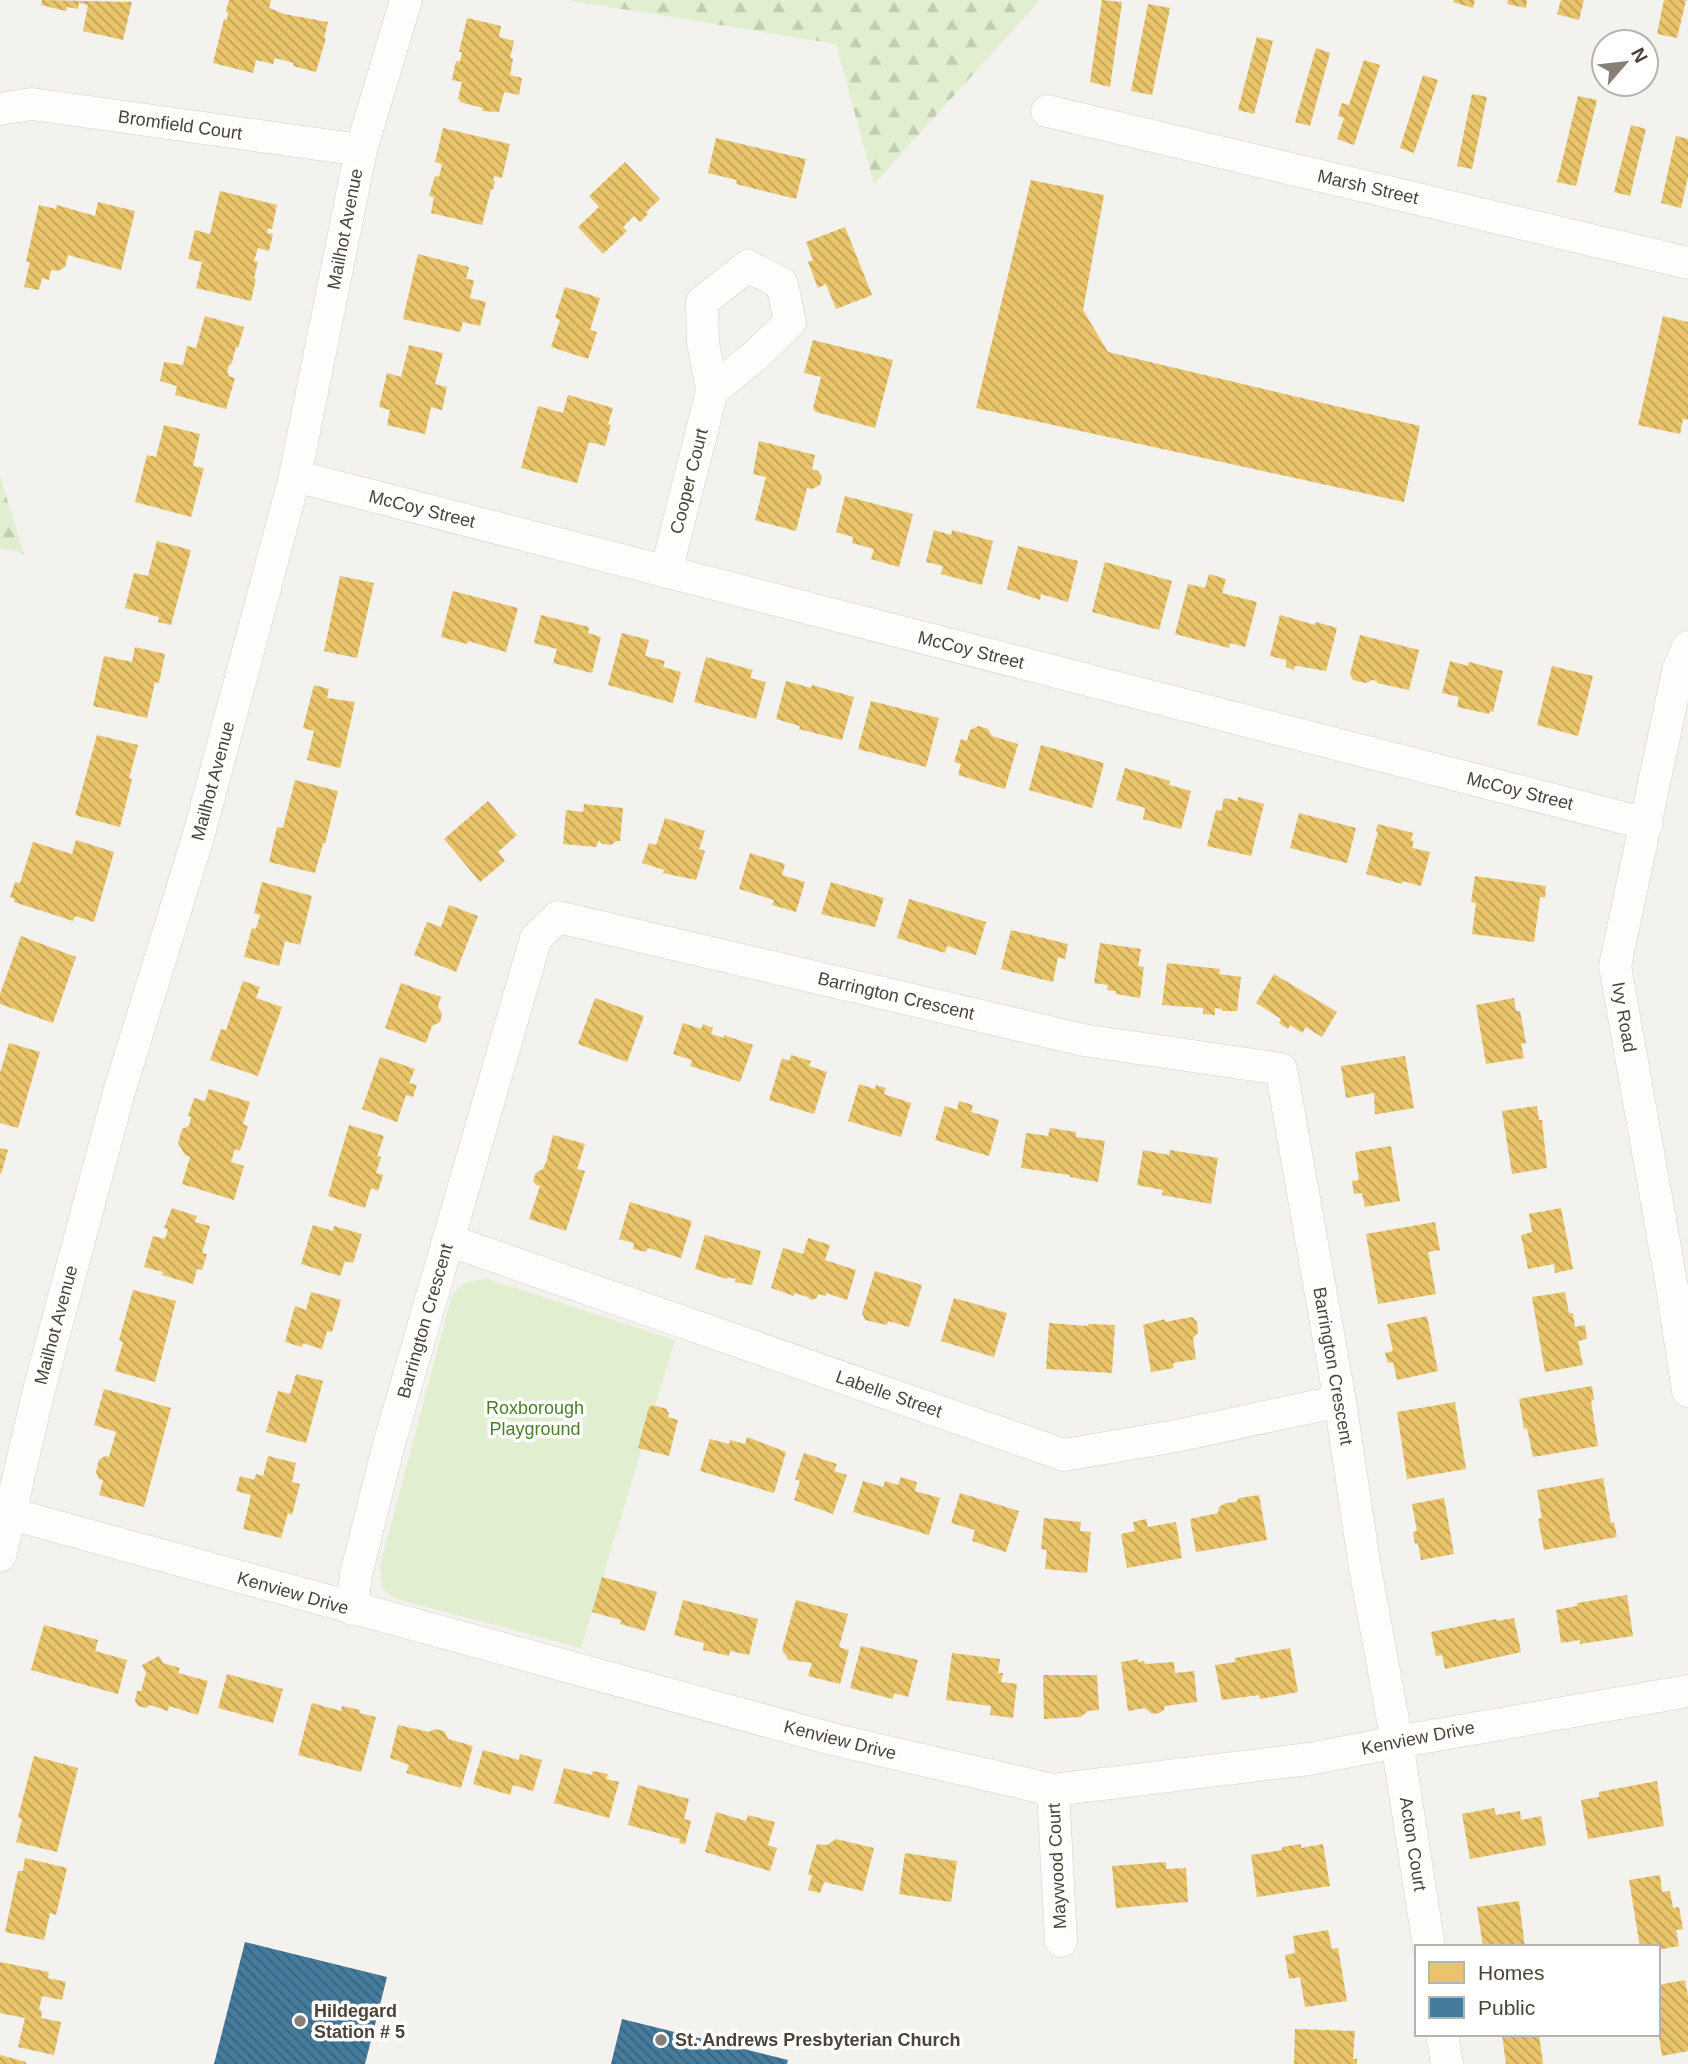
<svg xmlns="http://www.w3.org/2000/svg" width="1688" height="2064" font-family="Arial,sans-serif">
<defs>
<pattern id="forest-firs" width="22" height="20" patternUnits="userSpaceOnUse" patternTransform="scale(1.75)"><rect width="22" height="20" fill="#e1eecf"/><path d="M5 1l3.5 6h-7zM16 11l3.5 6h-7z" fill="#c3cdb2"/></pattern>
<pattern id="homes-back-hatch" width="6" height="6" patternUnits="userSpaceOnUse" patternTransform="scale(1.75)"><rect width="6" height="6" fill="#e9c46a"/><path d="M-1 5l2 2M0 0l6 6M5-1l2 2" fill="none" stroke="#bfa158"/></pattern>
<pattern id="public-back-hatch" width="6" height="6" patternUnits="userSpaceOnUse" patternTransform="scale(1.75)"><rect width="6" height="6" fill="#457b9d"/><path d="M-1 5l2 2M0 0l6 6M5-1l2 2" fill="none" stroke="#39617a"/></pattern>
</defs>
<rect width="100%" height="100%" fill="#f4f2ee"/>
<path fill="url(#forest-firs)" d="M567,0H1040L874,184L836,44Z
M0,476L24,554L0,548Z"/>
<path fill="#e1eecf" d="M487,1279L675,1340L581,1648L393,1598L382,1588L380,1566L452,1295C462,1282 471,1280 487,1279Z"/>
<path fill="url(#homes-back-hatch)" d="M42,0L132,2L123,40L83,31L88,5L79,3L78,9L67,7L66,11L41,5Z
M229,0H271L269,8L284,14L328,22L324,38H326L316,72L293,66L294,63L275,58L273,64L256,60L253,73L213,63L224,19L227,20L228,13L226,12Z
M1102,0L1122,2L1110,87L1090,82Z
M1454,0H1475L1473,8L1453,2Z
M1508,0H1527L1526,8L1507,4Z
M1561,0H1584L1579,20L1557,14Z
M1664,0H1686L1677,38L1657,34Z
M1148,4L1170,8L1152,95L1131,91Z
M467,18L501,26L499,37L514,41L510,58L513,59L510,75L522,78L519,95L504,92L499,112L482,111L483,108L460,102V100L458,99L462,82L452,80L456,61L460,62L462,52H459Z
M1257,37L1273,41L1254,114L1238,110Z
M1316,48L1330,53L1310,126L1295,122Z
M1364,60L1380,65L1354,145L1337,139L1344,118L1338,116L1342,103L1349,105Z
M1423,75L1438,80L1414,153L1400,148Z
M1472,94L1487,97L1472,169L1457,166Z
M1578,96L1597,100L1576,186L1557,182Z
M1631,125L1646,129L1630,196L1614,192Z
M443,128L510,144L502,178L494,176L493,181H495L493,190L491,189L482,225L431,213L434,197L429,196L435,176L439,177L442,164L435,162Z
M1676,136L1688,139V177L1681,208L1661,203Z
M716,138L806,159L796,199L736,184L737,180L708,173Z
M625,162L660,199L646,212L648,214L640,222L634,216L623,227L627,231L603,254L578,227L599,207L589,196Z
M1031,180L1104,195L1083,310L1108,352L1420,426L1404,502L976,408Z
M220,191L277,205L272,229L268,228L267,233L273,234L269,251L258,248L254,261L258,262L254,278L256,279L251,301L196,288L202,262L188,259L195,230L210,234Z
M98,202L135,211L121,270L68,255L65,267L58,271L51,270L49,280L42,278L39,290L24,287L30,262H26L39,205L56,209L57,205L95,216Z
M845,227L872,295L836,309L826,284L818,288L808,262L813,260L806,242Z
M418,254L469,267L466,279L474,280L470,298L486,302L480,326L463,322L460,332L403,319Z
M565,287L600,298L590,330L597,332L588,359L551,347L560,320L555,318Z
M205,316L244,327L238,348L236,347L231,365L229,364L227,373L229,374L228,376L235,378L226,409L175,395L177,386L160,381L164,362L183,365L187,346L196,348Z
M1663,316L1688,322V420L1683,419L1680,434L1638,425Z
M813,340L893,360L875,428L816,412L813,408L821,377L804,373Z
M409,345L443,353L435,384L447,387L442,410L431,407L425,434L387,425L390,410L379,407L387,373L401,377Z
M568,395L613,408L608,424L611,425L605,446L589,442L577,483L521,468L538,406L563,413Z
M164,425L200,434L193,466L204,468L191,517L135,502L147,455L156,457Z
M759,441L815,455L812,469L818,471L822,477L820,485L812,489L807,488L796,531L755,520L766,477L753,474Z
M845,496L913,514L899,567L871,559L874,549L852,543L853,537L836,532Z
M934,530L951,535L952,530L993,541L982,585L941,574L943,566L926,562Z
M157,541L191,550L171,625L158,622L159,617L125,608L134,573L148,576Z
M1018,546L1078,561L1068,602L1041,594L1040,600L1007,589Z
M1105,562L1172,581L1159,630L1092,612Z
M1209,574L1226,579L1222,593L1257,602L1245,647L1230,643L1229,648L1175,634L1188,584L1205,588Z
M340,576L374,583L357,658L324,651Z
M453,591L518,608L506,652L468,641L467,644L441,637Z
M541,615L589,627L588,633L601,637L592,673L553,663L557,649L534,643Z
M1280,615L1315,625L1316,622L1337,628L1326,671L1298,666H1295L1294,670L1286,667V660L1270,656Z
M622,633L649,640L645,656L665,661L663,667L681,672L673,703L608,685Z
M1360,635L1419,650L1409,690L1377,683V681L1372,680L1366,683L1353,680L1350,674Z
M135,647L165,654L159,683L155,682L147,718L93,706L104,656L132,662Z
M706,657L753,670L750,678L766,682L756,719L694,702Z
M1450,661L1468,666L1469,662L1503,671L1493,712L1490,711L1489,714L1457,707L1459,697L1442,693Z
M1552,666L1593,676L1578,736L1537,725Z
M786,681L811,688L812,685L854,697L842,740L799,729L800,726L776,719Z
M314,685L329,689L327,698L355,702L340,768L307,760L314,731L303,728Z
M871,701L939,718L926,767L858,749Z
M978,726L988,729L992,736L1018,744L1005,789L958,775L961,764L954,762L961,739L967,741L970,730Z
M97,735L138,745L129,778L132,779L120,827L75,815Z
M1041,745L1104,763L1092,808L1029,790Z
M1125,768L1170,781L1169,785L1191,791L1181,829L1143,819L1145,808L1116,800Z
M295,780L338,791L325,844L323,843L315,873L269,862L277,827L283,828Z
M1238,797L1264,804L1251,856L1207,846L1216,810L1221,811L1224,798L1238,801Z
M488,801L517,835L498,852L505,861L480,882L444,839Z
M584,804L623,808L620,841H616L611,845L602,844L599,840L596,847L563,844L566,810L583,812Z
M1299,813L1356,828L1347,863L1290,848Z
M665,818L705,831L699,849L705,851L696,880L663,873L664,870L642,863L649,843L656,845Z
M1378,824L1413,833L1411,840L1414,841L1412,848L1430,852L1421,886L1403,881L1402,884L1366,874L1378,832L1376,831Z
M76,840L114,852L94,922L75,916L73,921L14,902L15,899L10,897L15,882L20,883L33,842L72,854Z
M750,853L785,864L782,875L805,882L796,912L772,905L774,900L739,889Z
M1475,876L1546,886L1545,898L1540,897L1534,942L1472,934L1476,903L1471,902Z
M262,882L312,896L300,945L285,941L279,966L244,957L252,928L256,929L260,915L254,913Z
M831,882L884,898L875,927L821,914Z
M909,899L986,922L976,955L947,946L945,953L897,938Z
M449,905L478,916L456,972L414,955L427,922L441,927Z
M1011,930L1068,944L1065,959L1058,957L1053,982L1001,969Z
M21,936L76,957L53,1023L0,1004V994Z
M1100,943L1141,949L1138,966L1144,967L1140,998L1116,994V991L1107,990L1108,985L1094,983Z
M1167,963L1220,969L1219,974L1241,977L1237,1011H1222V1009L1215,1008V1015L1203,1014V1008L1162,1005Z
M1274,974L1337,1012L1322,1037L1306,1027L1302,1033L1290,1025L1288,1029L1279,1023L1281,1019L1256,1003Z
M243,981L260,987L256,998L282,1007L258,1076L210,1060L221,1029L226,1030Z
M401,983L441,997L438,1006L442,1014L440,1022L432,1026L426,1043L385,1028Z
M595,998L644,1016L627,1062L578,1044Z
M1514,998L1516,1011H1520L1526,1043L1521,1044L1524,1058L1486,1064L1476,1005Z
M683,1023L701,1029L703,1024L713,1028L711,1034L724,1038V1035L753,1045L740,1082L690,1066L692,1060L673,1054Z
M9,1043L40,1052L18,1128L0,1123V1073Z
M791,1055L811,1061L809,1066L827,1072L814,1114L769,1100L782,1058L789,1061Z
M1405,1056L1414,1108L1378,1114H1375L1374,1093L1346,1098L1341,1066Z
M380,1057L415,1069L409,1083L417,1085L413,1097L406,1095L397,1122L362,1109Z
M859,1084L875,1089L876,1085L886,1088L884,1094L911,1103L901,1137L848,1121Z
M209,1089L250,1102L243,1124L248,1126L240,1151L235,1149L231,1162L244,1166L234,1200L182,1184L190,1157L185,1155L178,1143L182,1129L189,1126L191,1117L188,1116L194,1098L205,1101Z
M959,1101L973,1105L971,1112L999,1120L989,1156L935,1140L945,1106L957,1110Z
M1537,1106L1539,1120H1542L1547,1168L1512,1174L1502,1111Z
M349,1125L384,1136L377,1156L381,1157L376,1173L383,1175L378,1191L371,1188L365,1208L328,1196Z
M1050,1128L1076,1132V1137L1105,1141L1098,1182L1070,1177V1175L1021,1168L1026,1133L1048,1136Z
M553,1135L585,1144L577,1169L585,1171L566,1231L529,1219L540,1186L536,1185L533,1181L536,1173L543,1169L548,1158H547Z
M1391,1146L1400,1201L1365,1207L1362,1193L1354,1194L1352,1181L1359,1180L1355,1152Z
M0,1148L8,1150L1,1174H0Z
M1143,1150L1169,1155L1170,1150L1218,1158L1211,1204L1162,1195L1163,1190L1137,1185Z
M630,1202L692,1221L681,1258L648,1248L646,1252L633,1249L634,1243L619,1239Z
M172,1208L197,1216L195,1222L210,1226L202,1253L207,1254L202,1270L197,1269L193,1284L162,1275L163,1272L144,1267L153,1236L165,1239L168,1229L164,1228Z
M1561,1208L1573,1269L1555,1273L1554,1264L1528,1269L1521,1235L1532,1232L1529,1214Z
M1435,1222L1440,1250L1428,1252L1436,1294L1378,1304L1366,1234Z
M313,1225L333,1231L334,1226L362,1234L353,1263L345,1261L340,1276L301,1264Z
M705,1235L761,1251L752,1285L735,1282L736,1279L727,1277V1279L695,1269Z
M808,1238L830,1245L825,1260L856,1270L847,1300L826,1293V1296L818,1294L817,1298L811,1300L808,1297L794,1293V1296L771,1288L783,1248L803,1254Z
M875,1271L922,1285L909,1327L888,1321L887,1325L865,1320L862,1313Z
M133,1290L176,1301L155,1382L115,1371L123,1342L119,1340Z
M311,1292L341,1300L332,1332L327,1331L322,1349L303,1343L302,1347L285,1342L295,1306L306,1310Z
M1565,1292L1569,1313H1573L1575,1327L1585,1325L1587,1339L1578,1341L1583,1365L1545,1372L1532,1297Z
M954,1298L1007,1313L994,1357L941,1341Z
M1427,1316L1438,1371L1397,1380L1393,1362L1388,1363L1385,1353L1393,1351L1387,1324Z
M1192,1317L1197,1322L1198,1333L1193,1338L1196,1359L1173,1363L1174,1368L1151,1372L1143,1325L1165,1319V1322Z
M1049,1323L1088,1326V1324L1115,1325L1112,1373L1046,1369Z
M296,1374L323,1381L306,1443L266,1432L278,1391L290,1394Z
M1592,1386L1594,1400L1591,1401L1598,1446L1533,1457L1527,1428L1524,1429L1519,1399Z
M104,1389L171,1408L144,1507L99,1495L103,1480L99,1479L96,1472L99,1460L105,1456L109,1457L116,1432L94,1425Z
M1455,1402L1466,1469L1407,1479L1397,1412Z
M652,1405L667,1409V1412H669L668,1417L678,1420L669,1456L638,1448L649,1407H651Z
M747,1437L786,1452L774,1493L700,1471L710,1439L729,1444L730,1440L745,1444Z
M804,1453L837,1464L834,1471L847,1475L833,1514L794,1500L800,1481L795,1479Z
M268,1456L296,1463L292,1482L300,1484L292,1515L288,1513L281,1538L243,1529L251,1495L236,1491L240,1476L254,1480L256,1474L263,1476Z
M901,1477L917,1482L915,1491L940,1498L929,1535L853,1512L863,1481L883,1487L885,1481L898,1485Z
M1603,1478L1611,1523L1614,1522L1617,1537L1544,1550L1538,1519L1542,1518L1537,1490Z
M960,1493L1019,1511L1006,1552L972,1541L975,1530L951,1523Z
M1259,1495L1267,1540L1196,1552L1190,1519L1218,1513L1219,1507L1226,1503L1236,1502L1239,1498Z
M1444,1498L1454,1554L1421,1560L1418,1543L1415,1544L1413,1532L1417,1531L1412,1504Z
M1044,1518L1081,1522L1080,1531L1091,1532L1087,1573L1045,1569L1047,1550L1041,1549Z
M1146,1519L1148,1527L1176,1522L1182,1558L1127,1568L1121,1534L1135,1531L1133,1522Z
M602,1577L657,1592L645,1631L620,1624L621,1620L592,1612Z
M1627,1595L1633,1636L1580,1644V1640L1561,1643L1556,1610L1577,1606V1603Z
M683,1600L758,1619L749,1655L730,1651L729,1656L703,1650L704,1643L674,1635Z
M796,1600L848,1614L839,1647L849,1650L840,1684L808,1676L812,1663L789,1660L782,1650Z
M1514,1618L1521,1652L1445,1669L1442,1655L1436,1656L1431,1632L1496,1619L1497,1621Z
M44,1625L98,1640L95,1651L127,1660L118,1694L31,1670Z
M861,1646L918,1660L908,1697L894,1693L893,1699L850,1688Z
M1290,1648L1298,1692L1260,1699L1259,1695L1222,1700L1215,1665L1235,1662V1658Z
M952,1653L1000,1659L998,1673H1003L1001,1682L1017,1684L1013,1718L990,1715L991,1706L946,1700Z
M159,1656L163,1663L180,1668L178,1673L208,1681L198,1715L169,1706L168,1711L150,1705L146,1708L138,1706L135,1701L137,1691H141L146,1673L142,1665Z
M1138,1659V1662L1144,1661L1145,1664L1174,1662L1175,1673L1194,1671L1197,1702L1165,1706L1164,1710L1159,1713L1152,1714L1145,1708L1128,1711L1121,1662Z
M227,1674L283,1689L273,1723L218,1708Z
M1043,1675H1097L1099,1710L1088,1711L1081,1717L1044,1719Z
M312,1703L341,1711L342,1706L360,1710L359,1713L376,1717L361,1772L298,1755Z
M398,1725L429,1732L435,1729L444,1731L448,1739L473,1746L461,1788L406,1773L409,1765L390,1758Z
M483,1750L519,1760L520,1754L542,1760L533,1791L513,1785L510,1795L473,1784Z
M34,1756L78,1768L57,1852L16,1842L22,1819L18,1817Z
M564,1768L592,1775L593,1771L608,1774L606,1779L619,1782L609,1818L554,1803Z
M1657,1781L1664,1826L1588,1839L1581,1800L1599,1797V1792Z
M638,1785L689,1799L684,1819L691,1821L685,1844L679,1843L680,1839L628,1825Z
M1494,1808L1496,1815L1520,1811L1521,1820L1541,1816L1546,1845L1470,1859L1462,1814Z
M716,1812L746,1821L748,1815L775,1822L768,1845L777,1848L770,1871L705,1852Z
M836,1839L874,1848L863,1891L824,1882L820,1893L808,1890L812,1876L808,1874L817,1844L827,1845Z
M1301,1844V1848L1323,1844L1330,1886L1257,1897L1251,1855L1282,1850V1847Z
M905,1853L957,1861L951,1902L899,1894Z
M25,1858L67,1868L56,1915L50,1913L44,1940L5,1932L18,1871H23Z
M1166,1862V1869L1186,1868L1188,1902L1116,1908L1112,1866Z
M1660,1875L1662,1892L1670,1891L1673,1908L1679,1907L1683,1929L1676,1930L1679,1946L1658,1950V1947H1640L1629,1880Z
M1519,1901L1525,1947H1483L1477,1907Z
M1328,1930L1332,1949L1338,1948L1347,2001L1305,2007L1300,1977L1289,1979L1285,1955L1295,1953L1293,1936Z
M0,1962L49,1972L48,1978L66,1982L62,2000L42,1996L39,2010L42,2011L41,2018L61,2022L54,2055L18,2047L25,2018L0,2013Z
M1685,1980L1688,1996V2051L1662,2056L1658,2032V1985Z
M1295,2029L1355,2031L1353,2059H1357V2064H1294Z
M1502,2034H1539L1543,2064H1506Z
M0,2055L26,2062V2064H0Z"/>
<path fill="url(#public-back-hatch)" d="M245,1942L387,1977L365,2064H214Z
M622,2019L788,2060L787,2064H611Z"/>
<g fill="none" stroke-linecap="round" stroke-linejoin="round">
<defs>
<path id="minor" d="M0,109L32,104L361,150
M1047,111L1688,263
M295,476L1647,824
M666,572L712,391L755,356L790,322L782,284L748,266L702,302L703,343L712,391
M1688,647L1678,671L1615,966L1672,1287L1688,1391
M448,1240L1064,1455L1176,1436L1340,1401
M0,1511L836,1740L1053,1790L1309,1759L1397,1742L1688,1691
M0,1556L39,1390L119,1092L199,834L295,476L361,150L406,0
M352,1609L356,1574L389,1444L536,938L558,917L1083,1040L1281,1069L1340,1401L1365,1568L1397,1742L1429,1947
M1053,1790L1061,1941
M1442,2034L1447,2064"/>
</defs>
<use href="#minor" stroke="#d2d0cb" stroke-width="33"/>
<use href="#minor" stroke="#fdfdfc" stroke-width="32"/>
</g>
<g fill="#868178" stroke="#fff" stroke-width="2.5">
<circle cx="300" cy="2021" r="7"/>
<circle cx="661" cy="2040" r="7"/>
</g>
<g text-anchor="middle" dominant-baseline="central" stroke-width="7" stroke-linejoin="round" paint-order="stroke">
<g font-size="18" fill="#4b4439" stroke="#fff">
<text transform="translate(180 125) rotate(8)">Bromfield Court</text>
<text transform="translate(1368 187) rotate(13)">Marsh Street</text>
<text transform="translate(345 229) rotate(-79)">Mailhot Avenue</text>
<text transform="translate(689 481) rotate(-76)">Cooper Court</text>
<text transform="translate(422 509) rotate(14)">McCoy Street</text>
<text transform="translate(971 650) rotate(14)">McCoy Street</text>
<text transform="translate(213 781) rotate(-75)">Mailhot Avenue</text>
<text transform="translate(1520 791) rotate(14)">McCoy Street</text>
<text transform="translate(896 996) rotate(13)">Barrington Crescent</text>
<text transform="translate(1624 1017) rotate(80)">Ivy Road</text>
<text transform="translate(425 1321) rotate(-74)">Barrington Crescent</text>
<text transform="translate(56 1325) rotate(-75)">Mailhot Avenue</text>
<text transform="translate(1333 1366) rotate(80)">Barrington Crescent</text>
<text transform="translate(889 1394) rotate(19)">Labelle Street</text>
<text transform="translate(293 1593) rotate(16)">Kenview Drive</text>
<text transform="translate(1418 1738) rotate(-11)">Kenview Drive</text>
<text transform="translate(840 1740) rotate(14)">Kenview Drive</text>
<text transform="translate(1413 1844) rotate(81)">Acton Court</text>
<text transform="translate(1057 1866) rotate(-93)">Maywood Court</text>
</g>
<g font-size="18" fill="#4a7f2a" stroke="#fff">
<text x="535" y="1408">Roxborough<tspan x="535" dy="21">Playground</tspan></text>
</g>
<g font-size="18" font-weight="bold" fill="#4b4439" stroke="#fff" text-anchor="start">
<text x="314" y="2011">Hildegard<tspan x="314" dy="21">Station # 5</tspan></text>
<text x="675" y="2040">St. Andrews Presbyterian Church</text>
</g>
</g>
<rect x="1415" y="1945" width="245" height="91" fill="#ffffff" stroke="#b7b4b0" stroke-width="2"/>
<rect x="1429" y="1962" width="35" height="21" fill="#e9c46a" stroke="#b7b4b0" stroke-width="2"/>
<text x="1478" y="1980" font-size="21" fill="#4b4439">Homes</text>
<rect x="1429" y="1997" width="35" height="21" fill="#457b9d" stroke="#b7b4b0" stroke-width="2"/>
<text x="1478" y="2015" font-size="21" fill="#4b4439">Public</text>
<g transform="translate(1625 63) rotate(62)"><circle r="33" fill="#ffffff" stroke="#b7b4b0" stroke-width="2"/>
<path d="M0-5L12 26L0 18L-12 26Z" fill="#868178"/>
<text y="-10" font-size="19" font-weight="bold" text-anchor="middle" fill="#4b4439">N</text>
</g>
</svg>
